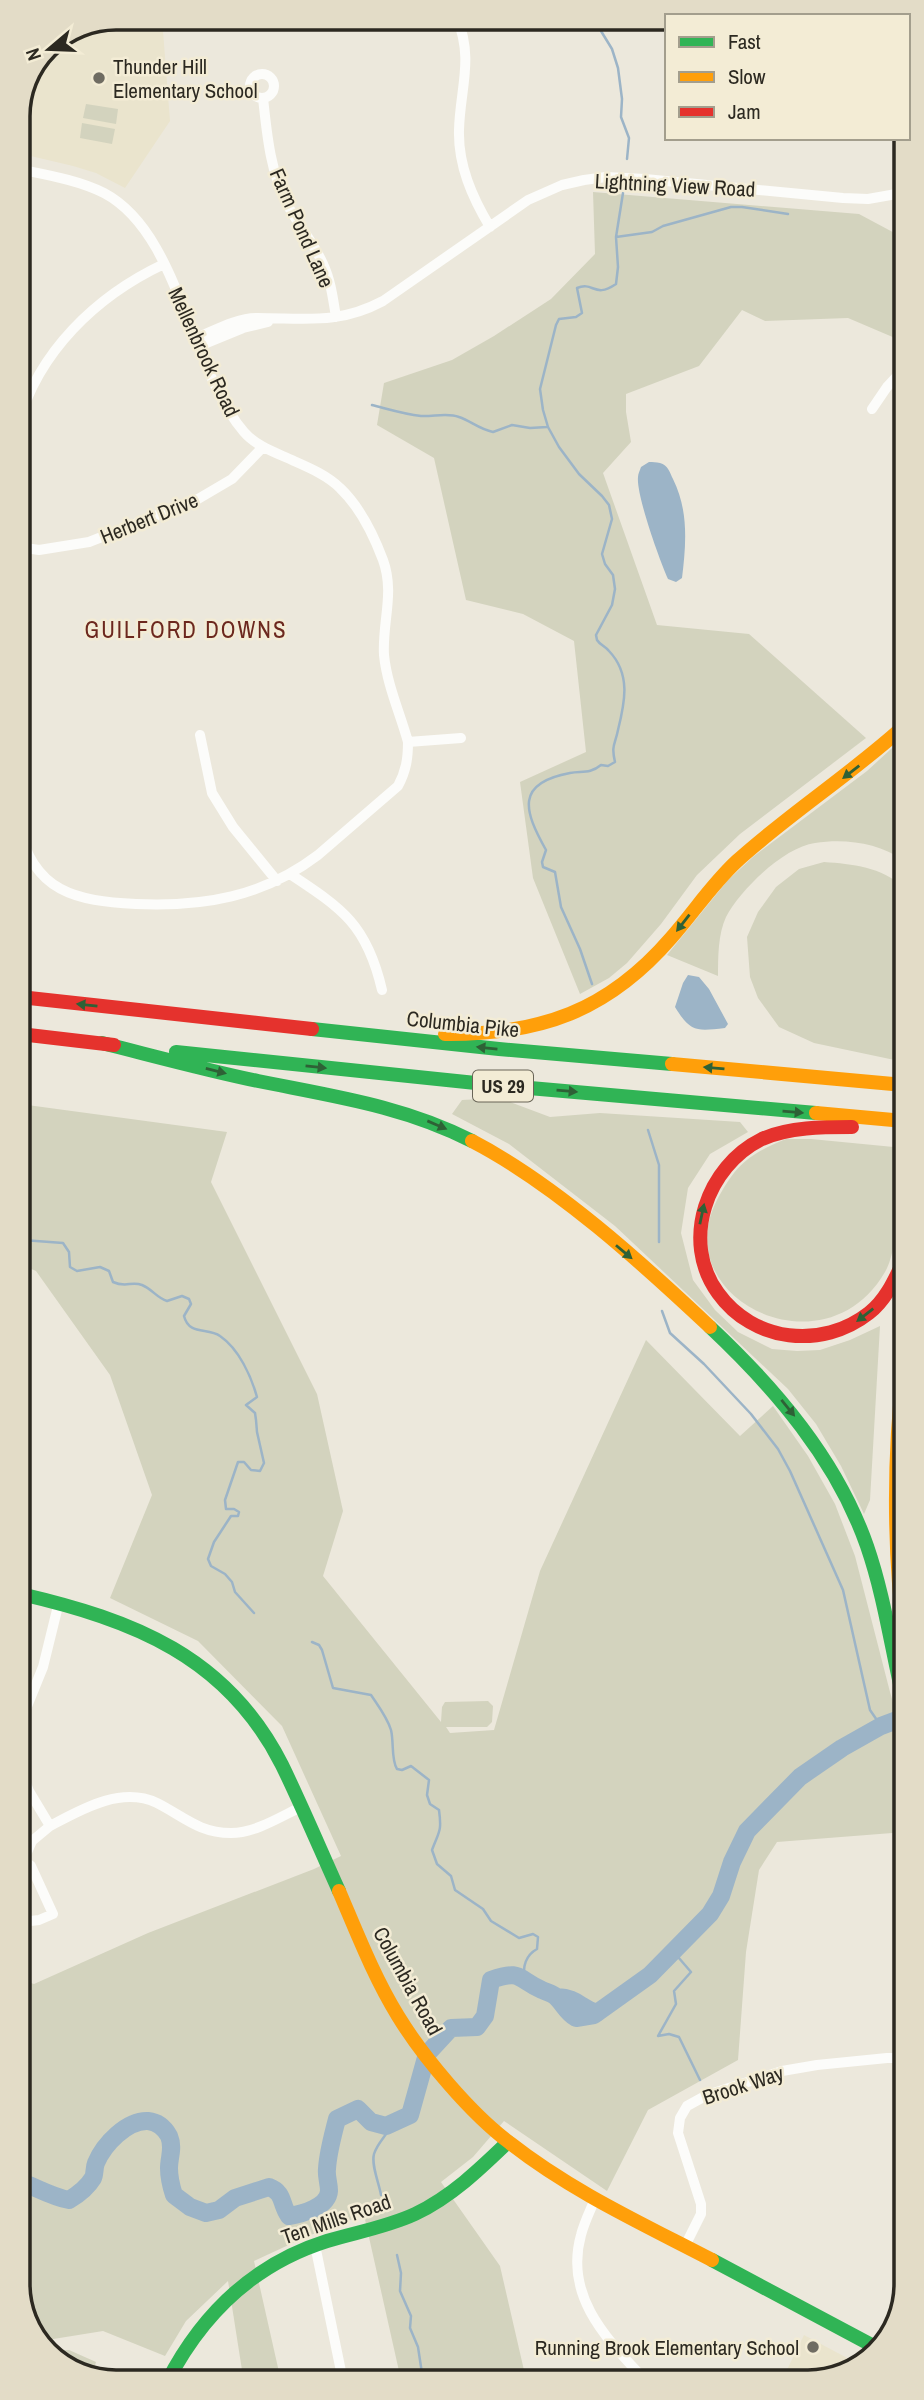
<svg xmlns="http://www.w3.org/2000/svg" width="924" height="2400" font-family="'Archivo Narrow',sans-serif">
<rect width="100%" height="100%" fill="#ece8dc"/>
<path fill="#eae4cd" d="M116,18H162L170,121L125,188L96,173L73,166L18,153V110L47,46Z
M804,2335L851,2360L859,2363L839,2377L783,2378Z"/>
<path fill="#d3d3be" d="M86,104L118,109L116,124L83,118Z
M82,123L115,129L112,144L80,138Z
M593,192L859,214L902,237V341L848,318L765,321L742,310L699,366L626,394V412L631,442L603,473L657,625L749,634L866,738L740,834L697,875L661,924L627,963L609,978L580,994L533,878L520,782L586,752L574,641L523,614L466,600L434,458L377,425L384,383L452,360L494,336L551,299L595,254Z
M903,738V860C879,843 845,838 815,843C784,847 740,890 726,917C718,934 718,957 718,976L667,955L728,880L754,856L867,771Z
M824,862C852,864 882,867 903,887L904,1062L814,1043L779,1027L758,998L750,977L747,937L758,912L776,887L799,869Z
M499,1098L550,1117L600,1113L740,1122L748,1132L710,1154L688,1188L681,1233L693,1280L715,1310L738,1332L772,1349L797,1351L820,1350L850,1340L880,1326L870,1500L864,1514L841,1466L816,1424L788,1389L615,1226L509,1144L452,1114L462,1100Z
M20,1104L227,1132L211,1182L317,1394L343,1511L323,1576L441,1722L442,1707L445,1702L488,1701L493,1706L492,1722L487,1727H446L450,1733L494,1730L540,1571L646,1340L740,1436L773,1406L808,1456L835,1504L855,1556L890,1692L905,1743V1832L777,1842L759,1870L746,1952L738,2060L648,2110L607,2191L504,2121L473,2157L441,2182L500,2266L526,2379L401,2380L364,2215L308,2236L254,2261L281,2381H239L242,2370L228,2281L186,2321L165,2356L103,2331L41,2341L23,2315L22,1980L34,1984L148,1933L314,1869L341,1856L282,1726L198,1641L110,1598L152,1495L110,1375L36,1271L20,1264Z
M786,1139H811L904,1148C904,1169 907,1191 904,1212C903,1222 898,1233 895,1242C892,1252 890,1264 885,1272C825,1376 666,1299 717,1200C736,1164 749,1154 786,1139Z
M69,2350L96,2362L92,2376L56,2362L48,2351Z"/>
<path fill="#9cb4c7" d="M649,462C653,462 656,462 660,463C668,465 670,473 673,479C689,511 686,545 682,578L676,582L668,579C660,561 636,495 638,477C638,474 640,470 641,467Z
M688,975L699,977L709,989L728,1024L725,1028C697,1031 691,1033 675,1007L683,983Z"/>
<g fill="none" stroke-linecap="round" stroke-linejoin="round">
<path stroke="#9cb4c7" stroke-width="2.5" d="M599,18L601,31L612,49L618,68L622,99L621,117L629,138L627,159
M616,237L652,232L663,226L731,207H742L788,214
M372,405C388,409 404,414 421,416C433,417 447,412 459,417C471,421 479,429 493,432L512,425L530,428L547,427
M592,984L580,949L561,907L555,872L543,867L542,862L546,850C524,811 515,783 570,773C583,771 590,774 601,765L608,766L615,762C611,745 615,745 618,730C625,702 631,674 609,651C605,646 600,645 597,640L596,635L612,605L615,589L613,575L605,564L602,554L612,519L609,505L602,496L579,474L559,447L548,427L543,410L540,389L556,325L559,319L576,317L582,313L577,288C594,281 594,299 616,284L618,267L616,237L623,193
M648,1130L659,1165V1242
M20,1237L23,1240L63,1243L69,1252L70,1267L77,1271L100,1267L109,1271L113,1282C126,1288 131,1281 142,1285C152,1289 157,1298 167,1301L182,1296L189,1299L191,1304L184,1316C189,1336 208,1327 220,1336C239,1349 251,1376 257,1397L246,1405L255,1413L256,1420L257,1432L264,1463L260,1471L251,1470L244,1462H238L225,1500L226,1509H234L239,1512L238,1516H231L214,1542L208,1559L211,1566L225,1574L232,1582L235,1592L254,1613
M662,1311L670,1333L704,1364L751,1414L778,1449L790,1471L843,1590L870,1710L881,1726
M312,1642L319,1645L322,1650L333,1688L371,1695C379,1707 387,1717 391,1730C394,1742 391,1760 397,1769L402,1770L411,1766L429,1780L427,1795L430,1804L439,1810C442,1832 439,1831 432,1850L437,1864L451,1876L455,1890L483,1909L491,1921L519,1938L533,1934L538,1937L537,1949C526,1955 522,1967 525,1978
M672,1950L691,1972L674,1991L676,2004L658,2036L669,2034L679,2037L700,2080
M381,2195C379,2183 371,2165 374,2154C377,2143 388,2134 392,2124
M397,2255L401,2273L400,2291L411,2316L410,2328L418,2347L423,2380"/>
<path stroke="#9cb4c7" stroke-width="18" d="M557,1997C578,1998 578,2007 597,2013
M22,2182C37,2188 53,2197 69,2200C79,2194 87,2188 93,2178C95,2174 94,2168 96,2163C104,2144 127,2120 148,2121C158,2122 164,2127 169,2136C174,2148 169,2157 169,2168C169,2177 171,2186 174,2195L190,2207L206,2213L219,2210L235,2198L269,2187C285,2193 280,2204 289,2216C302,2214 328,2207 329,2191C329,2183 326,2176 327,2169C328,2152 333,2135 337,2119L358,2109L371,2122L386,2126L410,2115L427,2054L451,2028L477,2027L485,2016L491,1980C522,1969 517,1979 542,1990C548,1993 553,1993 557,1998C564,2005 567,2013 576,2018L594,2015L650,1975L710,1914L721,1896L732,1862L747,1831L800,1777L842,1748L881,1726L905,1717"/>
<path stroke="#fcfcfa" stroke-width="10" d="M457,18C474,59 460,89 459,130C458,165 472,197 490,227
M250 86a12 12 0 1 1 24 0a12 12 0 1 1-24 0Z
M263,98C267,135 270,170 287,204C298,225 314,243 323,264C331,281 333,299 336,317
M18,169C47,175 78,180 104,193C180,233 189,368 244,432C257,447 277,453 294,461C310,468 328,476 340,488C359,506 374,536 383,560C395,593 382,622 384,655C387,685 400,713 408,742C408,759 406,771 398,786L318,855C263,897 203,907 136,904C76,901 33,892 19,826
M196,338C214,331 236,318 257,318C305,318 338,325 383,301L528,200L562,185L584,180L606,177L645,179L843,198L868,199L902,193
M199,346L243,328L268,322
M872,409L887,387L902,371
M18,425C38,352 96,296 164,264
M19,547L39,550L89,542L198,499L232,479L263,447
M200,735L212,793L233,827L277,881
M408,742L461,738
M290,874C343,909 367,925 382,990
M21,1721L43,1667L59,1602
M21,1771L29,1791L50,1826C82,1809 121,1786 157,1803C183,1816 199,1833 231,1833C255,1833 280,1817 301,1807
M22,1859L31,1866L53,1914L39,1920L22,1922
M24,1859L32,1841L50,1826
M595,2199C590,2211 584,2223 581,2235C564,2296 606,2338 644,2379
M315,2245L343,2381
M685,2246L701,2214V2204L678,2133L680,2118L687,2106L707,2095L782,2071L817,2065L887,2058H895L906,2063"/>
<path stroke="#30b455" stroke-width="14" d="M312,1029L499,1049L672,1064
M102,1043C154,1056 205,1070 258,1081C332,1096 404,1106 472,1141
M176,1052L495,1085L816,1113
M710,1327C775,1388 837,1460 867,1546C885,1598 892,1653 905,1706
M21,1594C133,1620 227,1656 282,1765C302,1806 320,1849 339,1891
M712,2260L879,2349
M167,2382C202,2314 254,2264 327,2241C357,2232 387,2227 415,2214C451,2197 480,2169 508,2142"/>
<path stroke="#ff9f0a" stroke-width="14" d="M445,1034C540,1035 608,1011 671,938C694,912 712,884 737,861C790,813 850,775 903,727
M672,1064L904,1085
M816,1113L904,1121
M472,1141C555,1184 642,1263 710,1327
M904,1365C893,1458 893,1549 905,1642
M339,1891C357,1933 374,1977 398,2016C423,2057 471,2114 510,2143C571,2191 643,2224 712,2260"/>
<path stroke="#e5322d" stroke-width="14" d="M20,997L312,1029
M20,1034L114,1045
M852,1127C823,1127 789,1127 762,1139C707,1166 680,1241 718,1293C753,1342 822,1350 869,1313C886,1300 895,1279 904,1260"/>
</g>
<defs><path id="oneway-solid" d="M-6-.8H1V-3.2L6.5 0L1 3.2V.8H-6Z" transform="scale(1.75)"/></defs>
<g fill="#2e6136">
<use href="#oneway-solid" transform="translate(851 772) rotate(142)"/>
<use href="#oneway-solid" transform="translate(683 923) rotate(128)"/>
<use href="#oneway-solid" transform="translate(87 1005) rotate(-174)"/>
<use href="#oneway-solid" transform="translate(487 1048) rotate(-174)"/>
<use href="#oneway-solid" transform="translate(316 1067) rotate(6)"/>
<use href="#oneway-solid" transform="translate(714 1068) rotate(-175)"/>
<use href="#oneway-solid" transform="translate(216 1071) rotate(14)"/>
<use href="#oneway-solid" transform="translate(567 1091) rotate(5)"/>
<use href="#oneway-solid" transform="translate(793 1112) rotate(5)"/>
<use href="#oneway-solid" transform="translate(437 1125) rotate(23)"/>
<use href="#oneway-solid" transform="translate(702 1214) rotate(-78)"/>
<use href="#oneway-solid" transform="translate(624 1252) rotate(40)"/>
<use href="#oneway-solid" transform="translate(865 1315) rotate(142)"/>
<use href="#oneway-solid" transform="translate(788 1408) rotate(51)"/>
</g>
<g fill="#6f6c62" stroke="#f3ecd5" stroke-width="2.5">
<circle cx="99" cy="78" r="7"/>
<circle cx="813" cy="2347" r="7"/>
</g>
<g text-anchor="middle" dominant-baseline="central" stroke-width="5" stroke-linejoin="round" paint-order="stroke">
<rect fill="#f3ecd5" stroke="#686457" stroke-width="2" x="473" y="1070.5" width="60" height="31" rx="5"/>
<g font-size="19" font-weight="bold" fill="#2c2921">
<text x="503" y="1086">US 29</text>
</g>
<g font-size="21" fill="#2c2921" stroke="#f3ecd5" text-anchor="start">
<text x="113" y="66">Thunder Hill<tspan x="113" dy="24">Elementary School</tspan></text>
<text x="799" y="2347" text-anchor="end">Running Brook Elementary School</text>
</g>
<g font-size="21" fill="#2c2921" stroke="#f3ecd5">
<text transform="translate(675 185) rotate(3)">Lightning View Road</text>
<text transform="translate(302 228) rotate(66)">Farm Pond Lane</text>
<text transform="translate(204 352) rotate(65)">Mellenbrook Road</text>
<text transform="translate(149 518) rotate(-22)">Herbert Drive</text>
<text transform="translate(463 1024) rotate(6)">Columbia Pike</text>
<text transform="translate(408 1981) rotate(61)">Columbia Road</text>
<text transform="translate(743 2085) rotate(-18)">Brook Way</text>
<text transform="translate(336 2219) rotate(-19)">Ten Mills Road</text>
</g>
<g font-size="23" letter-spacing="2" fill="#6c281e" stroke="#f3ecd5">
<text x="186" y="629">GUILFORD DOWNS</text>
</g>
</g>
<path d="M0 0H924V2400H0ZM116 30H808A86 86 0 0 1 894 116V2284A86 86 0 0 1 808 2370H116A86 86 0 0 1 30 2284V116A86 86 0 0 1 116 30Z" fill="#e3dcc7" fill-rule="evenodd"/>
<path fill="none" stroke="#2c2921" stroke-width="3.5" d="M116 30H808A86 86 0 0 1 894 116V2284A86 86 0 0 1 808 2370H116A86 86 0 0 1 30 2284V116A86 86 0 0 1 116 30Z"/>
<rect x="665" y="14" width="245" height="126" fill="#f3ecd5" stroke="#a39e8d" stroke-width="2"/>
<rect x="679" y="37" width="35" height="10" fill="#30b455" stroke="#a39e8d" stroke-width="2"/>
<text x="728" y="49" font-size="21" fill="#2c2921">Fast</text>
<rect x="679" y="72" width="35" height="10" fill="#ff9f0a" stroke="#a39e8d" stroke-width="2"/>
<text x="728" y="84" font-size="21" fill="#2c2921">Slow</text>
<rect x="679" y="107" width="35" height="10" fill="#e5322d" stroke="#a39e8d" stroke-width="2"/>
<text x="728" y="119" font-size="21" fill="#2c2921">Jam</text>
<g transform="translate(49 49) rotate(251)" stroke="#f3ecd5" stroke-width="5" paint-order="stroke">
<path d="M0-5L12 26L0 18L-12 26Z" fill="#2c2921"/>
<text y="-10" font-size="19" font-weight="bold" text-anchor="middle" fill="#2c2921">N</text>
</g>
</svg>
